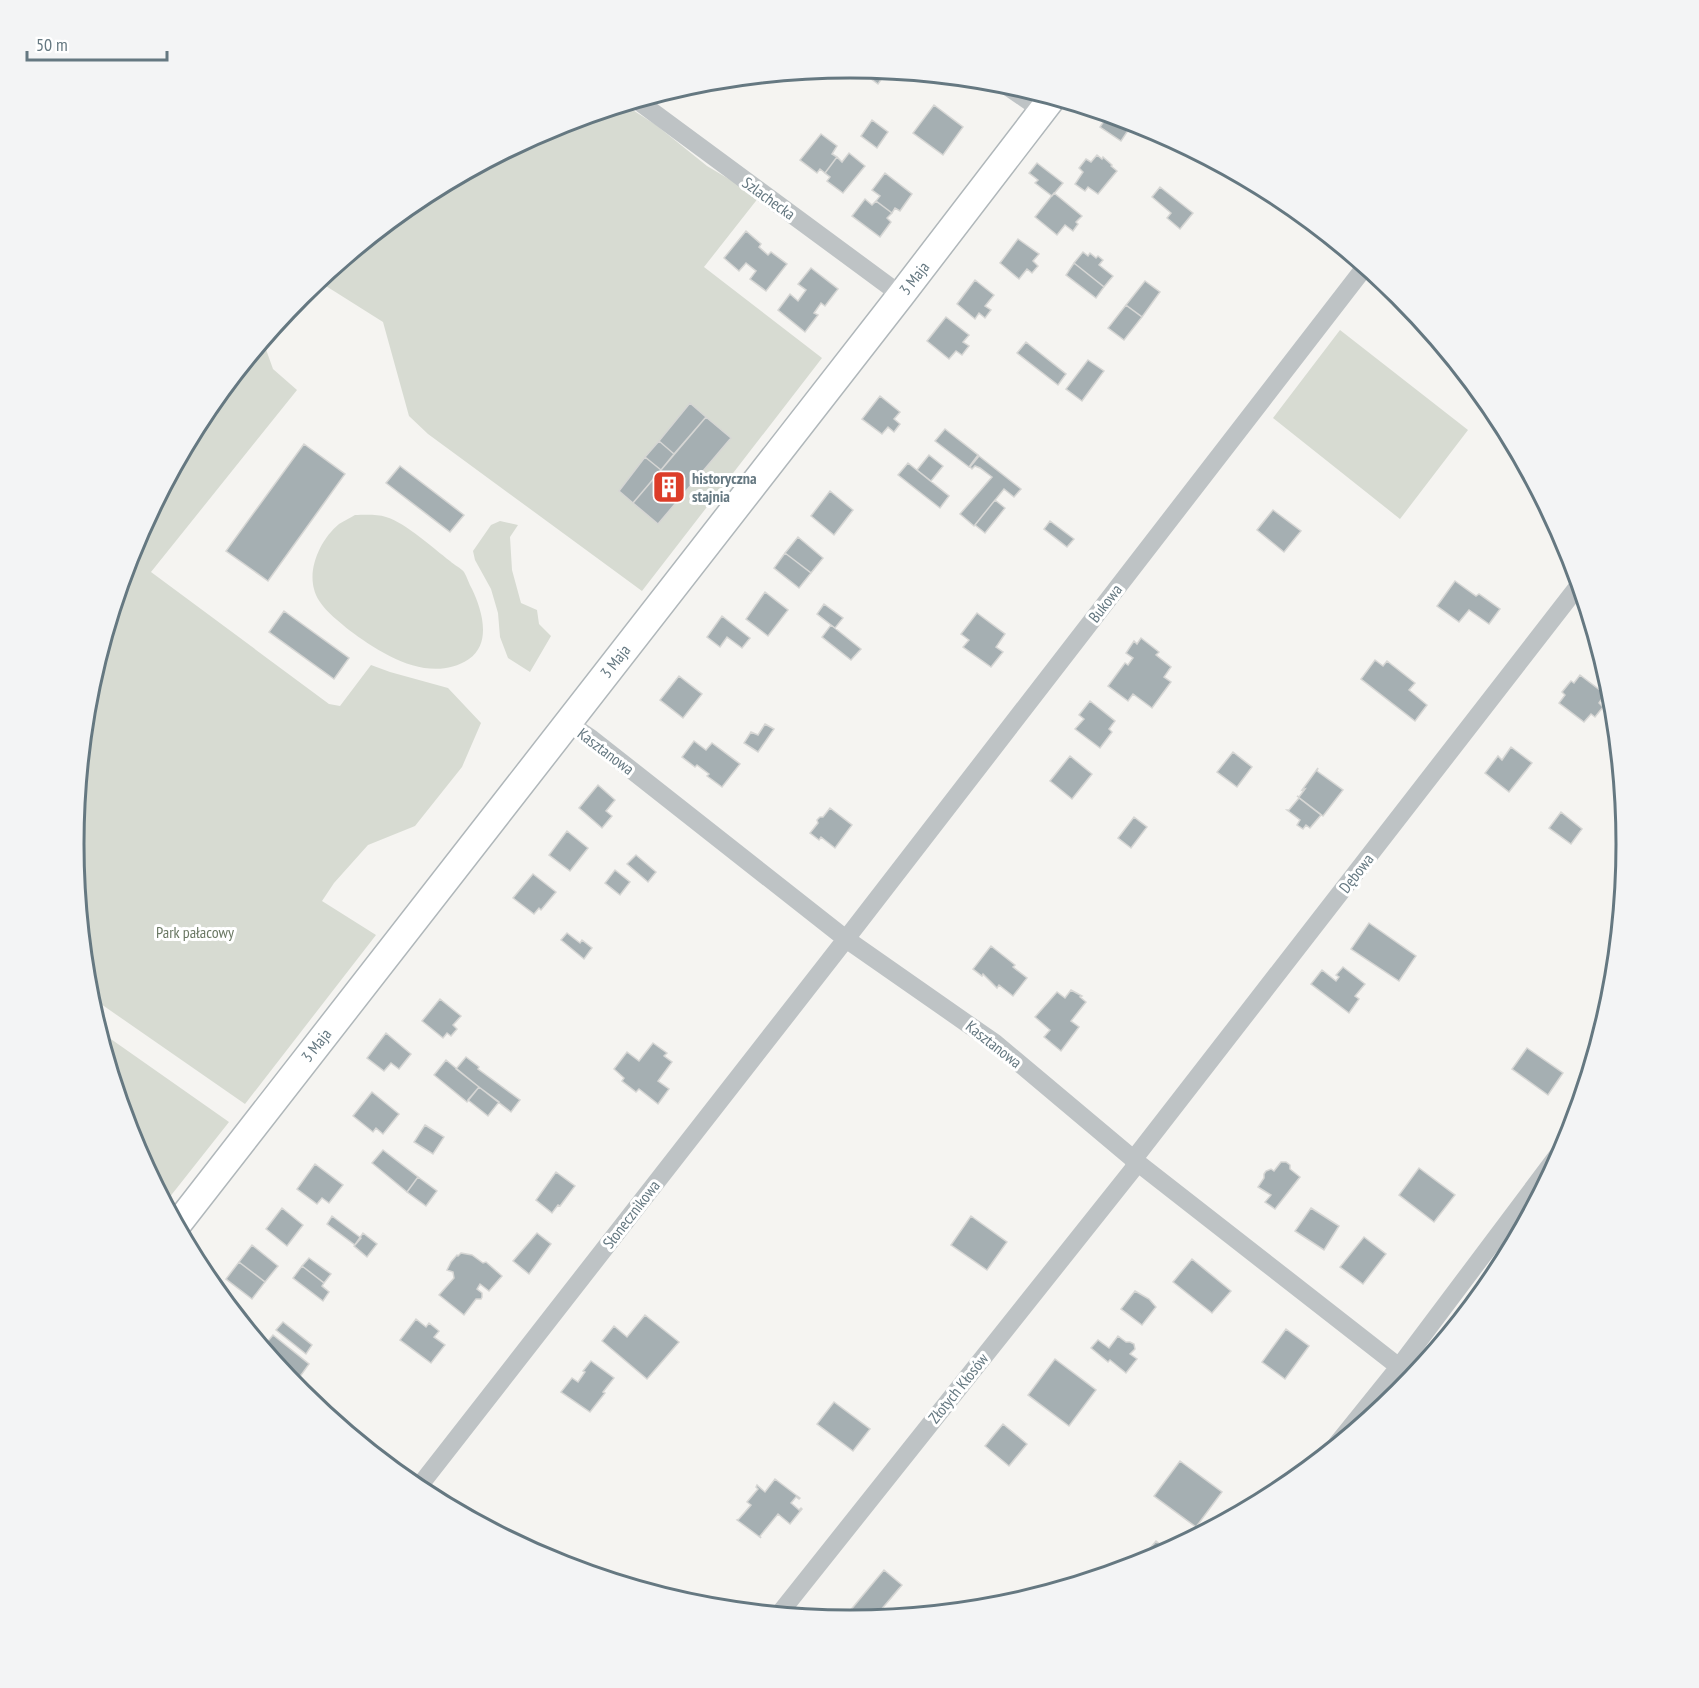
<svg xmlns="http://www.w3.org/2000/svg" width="1699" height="1688" font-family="'PT Sans Narrow',sans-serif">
<rect width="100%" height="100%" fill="#f5f4f1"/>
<path fill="#d7dbd2" d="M625,105L656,125L707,166L759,197L704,267L822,358L642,591L428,434L409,416L383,322L318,281L418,198L553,126Z
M1340,330L1468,430L1400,519L1273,418Z
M263,341L273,369L297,390L151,572L329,704L340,706L371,665L390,672L448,688L481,723L462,767L415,826L368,845L334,883L322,901L376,935L245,1104L88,995L73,844L88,692L132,547L204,412Z
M355,515C364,515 377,514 386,517C406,523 433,548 450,561C454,565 461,568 464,572C467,577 469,584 472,589C482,610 492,643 469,659C430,685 381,654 349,630C336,619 318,606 314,589C308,567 321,539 339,524C344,521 350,518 355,515Z
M500,521L518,525L510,537L512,570L521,603L537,610L539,624L551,636L530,672L508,658L500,637L498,613L491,589L475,560L473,551L491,525Z
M98,1030L229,1122L165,1203L132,1141Z"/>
<path fill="#a5afb2" stroke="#d6d6d4" stroke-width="1.5" d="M856,68L887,71L878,84Z
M934,105L963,127L943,155L913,133Z
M1108,115L1133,123L1121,141L1100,127Z
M872,120L888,132L877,148L861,136Z
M821,134L837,146L832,154L837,157L825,173L820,169L817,173L800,160Z
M849,153L865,166L843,193L827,181L830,177L825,173L837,157L842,162Z
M1097,155L1102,159L1103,157L1112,165L1111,166L1117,171L1098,194L1088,187L1085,191L1075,184L1083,172L1079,168L1086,159L1091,162Z
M1037,163L1063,183L1052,196L1035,183L1038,180L1029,173Z
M885,173L912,194L900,211L895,208L892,213L876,201L880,196L872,190Z
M1160,187L1193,213L1180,229L1167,218L1171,213L1152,197Z
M1054,193L1082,216L1076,222L1078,224L1073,231L1065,225L1057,235L1035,217Z
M865,199L872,205L876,201L892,213L887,218L891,222L880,237L852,216Z
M746,231L761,244L759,247L768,255L771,252L787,264L766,291L750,279L756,271L746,263L739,271L724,258Z
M1018,239L1039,254L1033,261L1038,266L1032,273L1027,269L1019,279L1000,263Z
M1083,252L1088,256L1090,253L1096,258L1098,256L1103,260L1099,265L1113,276L1104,287L1074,263Z
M1074,263L1104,287L1096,298L1066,275Z
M811,268L838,289L825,306L821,303L814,313L818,315L805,332L778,310L790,294L798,301L806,290L798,284Z
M975,280L994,295L985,306L991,310L985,318L979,313L975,319L957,304Z
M1145,281L1160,292L1142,317L1126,305Z
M1126,305L1142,317L1124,340L1108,328Z
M946,317L969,335L963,342L969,346L962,355L956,351L949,359L927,341Z
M1026,342L1066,374L1058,385L1017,353Z
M1088,360L1104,371L1082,401L1066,389Z
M880,396L900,412L894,419L900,424L894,432L888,427L882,434L862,419Z
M690,403L706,417L674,454L659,441Z
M706,417L731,438L658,524L633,503Z
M945,429L978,455L969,467L935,441Z
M659,441L674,454L661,470L645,457Z
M304,444L345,474L268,581L226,551Z
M929,455L943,466L931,481L917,470Z
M979,456L1021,489L1014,497L1004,489L974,526L960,514L992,477L980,468L975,466L972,469L970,467Z
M645,457L661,470L633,503L619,491Z
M908,463L949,496L940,508L898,475Z
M400,466L464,515L450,532L386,483Z
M830,491L853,510L834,535L811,516Z
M995,500L1005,508L985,533L975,525Z
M1273,510L1301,531L1284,552L1257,530Z
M1050,521L1074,539L1067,547L1044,529Z
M798,537L823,558L811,573L785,553Z
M785,553L811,573L799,588L774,568Z
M1455,581L1476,596L1479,594L1500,609L1489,624L1469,610L1459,622L1437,606Z
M765,592L788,610L768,636L746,619Z
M824,604L843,618L835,628L817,614Z
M284,611L349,658L334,679L269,632Z
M977,613L1005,634L996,647L1003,652L991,667L963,647L969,640L961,634Z
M722,616L750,638L742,648L727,637L720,647L707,637Z
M831,625L861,649L851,660L822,637Z
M1141,638L1159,652L1156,655L1171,667L1164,677L1171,682L1152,708L1133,694L1128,701L1108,686L1125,663L1128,665L1133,658L1126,653L1134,641L1137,644Z
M1375,660L1383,666L1387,661L1415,683L1409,690L1427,705L1415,721L1361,679Z
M1580,675L1605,694L1599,703L1603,707L1595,717L1591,714L1584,722L1559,703L1565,695L1562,692L1571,681L1574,683Z
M679,676L702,694L683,718L660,700Z
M1090,701L1115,721L1109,729L1112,732L1100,748L1075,729L1084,719L1079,715Z
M765,724L774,729L758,752L744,743L751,732L758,735Z
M694,741L706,750L712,743L740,764L722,787L707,776L709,774L697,765L695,767L682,757Z
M1511,747L1532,763L1509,792L1485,773L1498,756L1502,760Z
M1233,752L1252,767L1237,787L1217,772Z
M1070,756L1092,774L1072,799L1050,781Z
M1318,768L1317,771L1343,790L1323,816L1297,796L1299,797L1305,789L1302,790Z
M598,785L615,800L606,811L612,816L602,828L579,808Z
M1299,798L1321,815L1310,828L1306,825L1303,829L1297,825L1300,820L1287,810H1289Z
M830,808L852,825L835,848L821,837L819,840L810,833L818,823L817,820L820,817H823Z
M1561,812L1582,829L1571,844L1549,828Z
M1134,817L1147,827L1131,848L1118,838Z
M567,831L588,848L570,871L549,855Z
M636,855L656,872L648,882L627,864Z
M615,870L630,882L620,895L605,883Z
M533,874L556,892L541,910L539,908L534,914L513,898Z
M1369,923L1416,956L1399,981L1351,949Z
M567,933L580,943L582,940L592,948L584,959L561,940Z
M991,946L1015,965L1013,967L1027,978L1013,996L999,985L997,988L983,974L982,976L973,969Z
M1343,967L1365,984L1355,996L1359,999L1349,1013L1311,984L1322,970L1336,981L1339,977L1336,975Z
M1071,990L1082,996L1080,997L1086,1002L1071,1021L1079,1027L1061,1051L1044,1037L1050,1030L1035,1017L1057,992L1065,998Z
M440,999L461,1016L453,1025L457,1029L451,1036L447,1033L443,1038L422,1021Z
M386,1033L411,1054L399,1069L391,1063L384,1071L367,1058Z
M653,1043L667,1053L664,1056L672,1062L658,1081L669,1089L658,1104L639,1089L636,1092L622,1081L624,1078L614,1069L627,1052L639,1061Z
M1527,1048L1563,1073L1548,1095L1512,1069Z
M466,1057L479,1067L478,1069L520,1100L511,1112L456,1069Z
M446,1060L479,1087L467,1102L434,1075Z
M479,1087L499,1102L488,1116L468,1100Z
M372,1092L399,1114L383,1134L376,1128L373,1132L353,1116Z
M425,1125L444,1137L433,1154L414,1142Z
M383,1150L418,1177L407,1192L372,1163Z
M1281,1162H1286L1290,1165V1169L1300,1177L1275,1209L1265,1202L1271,1195L1258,1187L1264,1178V1174L1266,1171L1271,1169L1274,1171Z
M315,1164L343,1185L329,1203L322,1198L317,1204L297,1189Z
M1419,1168L1455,1195L1434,1222L1399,1195Z
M556,1172L575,1186L560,1206L558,1205L552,1213L536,1200Z
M418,1177L437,1191L426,1206L407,1192Z
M282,1208L303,1225L287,1246L266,1229Z
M1311,1208L1339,1226L1324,1250L1295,1231Z
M332,1216L361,1238L355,1245L327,1224Z
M971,1216L1007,1242L987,1270L951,1245Z
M363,1233L377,1244L367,1257L354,1246Z
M537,1233L551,1244L529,1274L513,1261Z
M1364,1237L1386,1254L1363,1284L1340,1267Z
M252,1245L278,1266L265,1282L239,1262Z
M461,1253L472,1255L483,1263L486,1262L502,1276L489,1291L480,1284L477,1289L482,1293V1297L481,1299H476L464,1315L439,1295L454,1278L453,1272L447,1270L451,1262L457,1255L458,1256Z
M309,1258L331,1274L324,1283L302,1266Z
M1192,1259L1231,1291L1212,1313L1173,1282Z
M239,1262L265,1282L252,1299L226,1279Z
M302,1266L324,1283L322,1286L329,1292L323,1301L293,1278Z
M1135,1291L1149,1299L1156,1307L1142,1325L1121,1309Z
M645,1315L679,1342L647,1379L602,1341L614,1326L627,1337Z
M416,1319L426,1327L429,1323L439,1331L434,1337L445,1345L431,1363L400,1340Z
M283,1322L312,1345L306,1354L276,1330Z
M1286,1329L1309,1346L1285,1379L1262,1362Z
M273,1335L309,1364L299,1378L268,1353L263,1347Z
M1118,1336L1126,1342H1130L1134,1344L1135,1349L1130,1354L1137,1359L1126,1373L1110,1360L1108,1362L1091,1348L1098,1340L1109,1348Z
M1055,1359L1096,1390L1069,1426L1028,1395Z
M591,1361L614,1378L603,1392L605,1393L590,1412L561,1392L572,1378L578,1382L585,1372L583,1371Z
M834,1402L870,1429L853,1451L817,1424Z
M1003,1424L1027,1444L1009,1466L985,1446Z
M1180,1461L1222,1492L1196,1527L1154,1496Z
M775,1479L800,1498L799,1499L796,1497L791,1503L799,1510L801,1508L802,1509L790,1524L778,1514L760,1536L761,1538L737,1520L739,1519L751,1505L747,1502L758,1489L756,1487L757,1485L765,1492Z
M1156,1541L1167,1550L1146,1562L1137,1564Z
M884,1570L902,1585L874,1618L859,1620L849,1612Z"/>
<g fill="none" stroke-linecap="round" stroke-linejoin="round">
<defs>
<path id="secondary" d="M177,1225L901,295L1052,98"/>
</defs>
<use href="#secondary" stroke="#b0b7ba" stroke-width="30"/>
<path stroke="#bec3c5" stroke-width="18" d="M1001,82L1043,111
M638,101L901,295
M567,722L592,739L846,939L995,1043L1138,1163L1412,1377
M1133,1160L1579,585
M1337,1444L1399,1367L1561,1151
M417,1489L846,939L1365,267
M779,1614L1138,1163"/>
<use href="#secondary" stroke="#fff" stroke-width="27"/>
</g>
<defs>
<symbol id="building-square" viewBox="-11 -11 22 22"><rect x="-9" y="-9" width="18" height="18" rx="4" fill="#dc3d29" stroke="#fff"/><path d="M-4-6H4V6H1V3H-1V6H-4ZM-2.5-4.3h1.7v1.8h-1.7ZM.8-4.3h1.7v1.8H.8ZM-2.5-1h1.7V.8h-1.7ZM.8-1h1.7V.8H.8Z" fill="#fff"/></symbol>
</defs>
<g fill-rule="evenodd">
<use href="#building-square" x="650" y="468" width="38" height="38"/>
</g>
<g text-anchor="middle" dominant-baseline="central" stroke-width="6" stroke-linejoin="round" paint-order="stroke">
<g font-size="16" fill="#657881" stroke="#fff">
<text transform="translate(769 198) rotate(36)">Szlachecka</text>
<text transform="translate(914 278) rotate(-52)">3 Maja</text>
<text transform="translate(1105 603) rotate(-52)">Bukowa</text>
<text transform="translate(615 661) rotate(-52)">3 Maja</text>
<text transform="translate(606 751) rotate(37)">Kasztanowa</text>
<text transform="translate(1356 873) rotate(-52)">Dębowa</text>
<text transform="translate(994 1044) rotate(38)">Kasztanowa</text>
<text transform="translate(316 1045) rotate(-52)">3 Maja</text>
<text transform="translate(631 1214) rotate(-52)">Słonecznikowa</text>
<text transform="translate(958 1388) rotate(-51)">Złotych Kłosów</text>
</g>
<g font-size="16" font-weight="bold" fill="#657881" stroke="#fff" text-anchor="start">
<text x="692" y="478">historyczna<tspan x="692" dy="18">stajnia</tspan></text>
</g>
<g font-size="16" fill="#6a7863" stroke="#fff">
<text x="195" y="932">Park pałacowy</text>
</g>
</g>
<path d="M0 0H1699V1688H0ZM84 844a766 766 0 1 1 1532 0a766 766 0 1 1-1532 0Z" fill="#f3f4f5" fill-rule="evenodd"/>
<path fill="none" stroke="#657881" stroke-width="3" d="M84 844a766 766 0 1 1 1532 0a766 766 0 1 1-1532 0Z"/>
<path d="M27 51v9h140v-9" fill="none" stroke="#657881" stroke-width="3"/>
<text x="36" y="51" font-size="18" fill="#657881" stroke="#ffffff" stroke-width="4.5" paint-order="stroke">50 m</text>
</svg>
